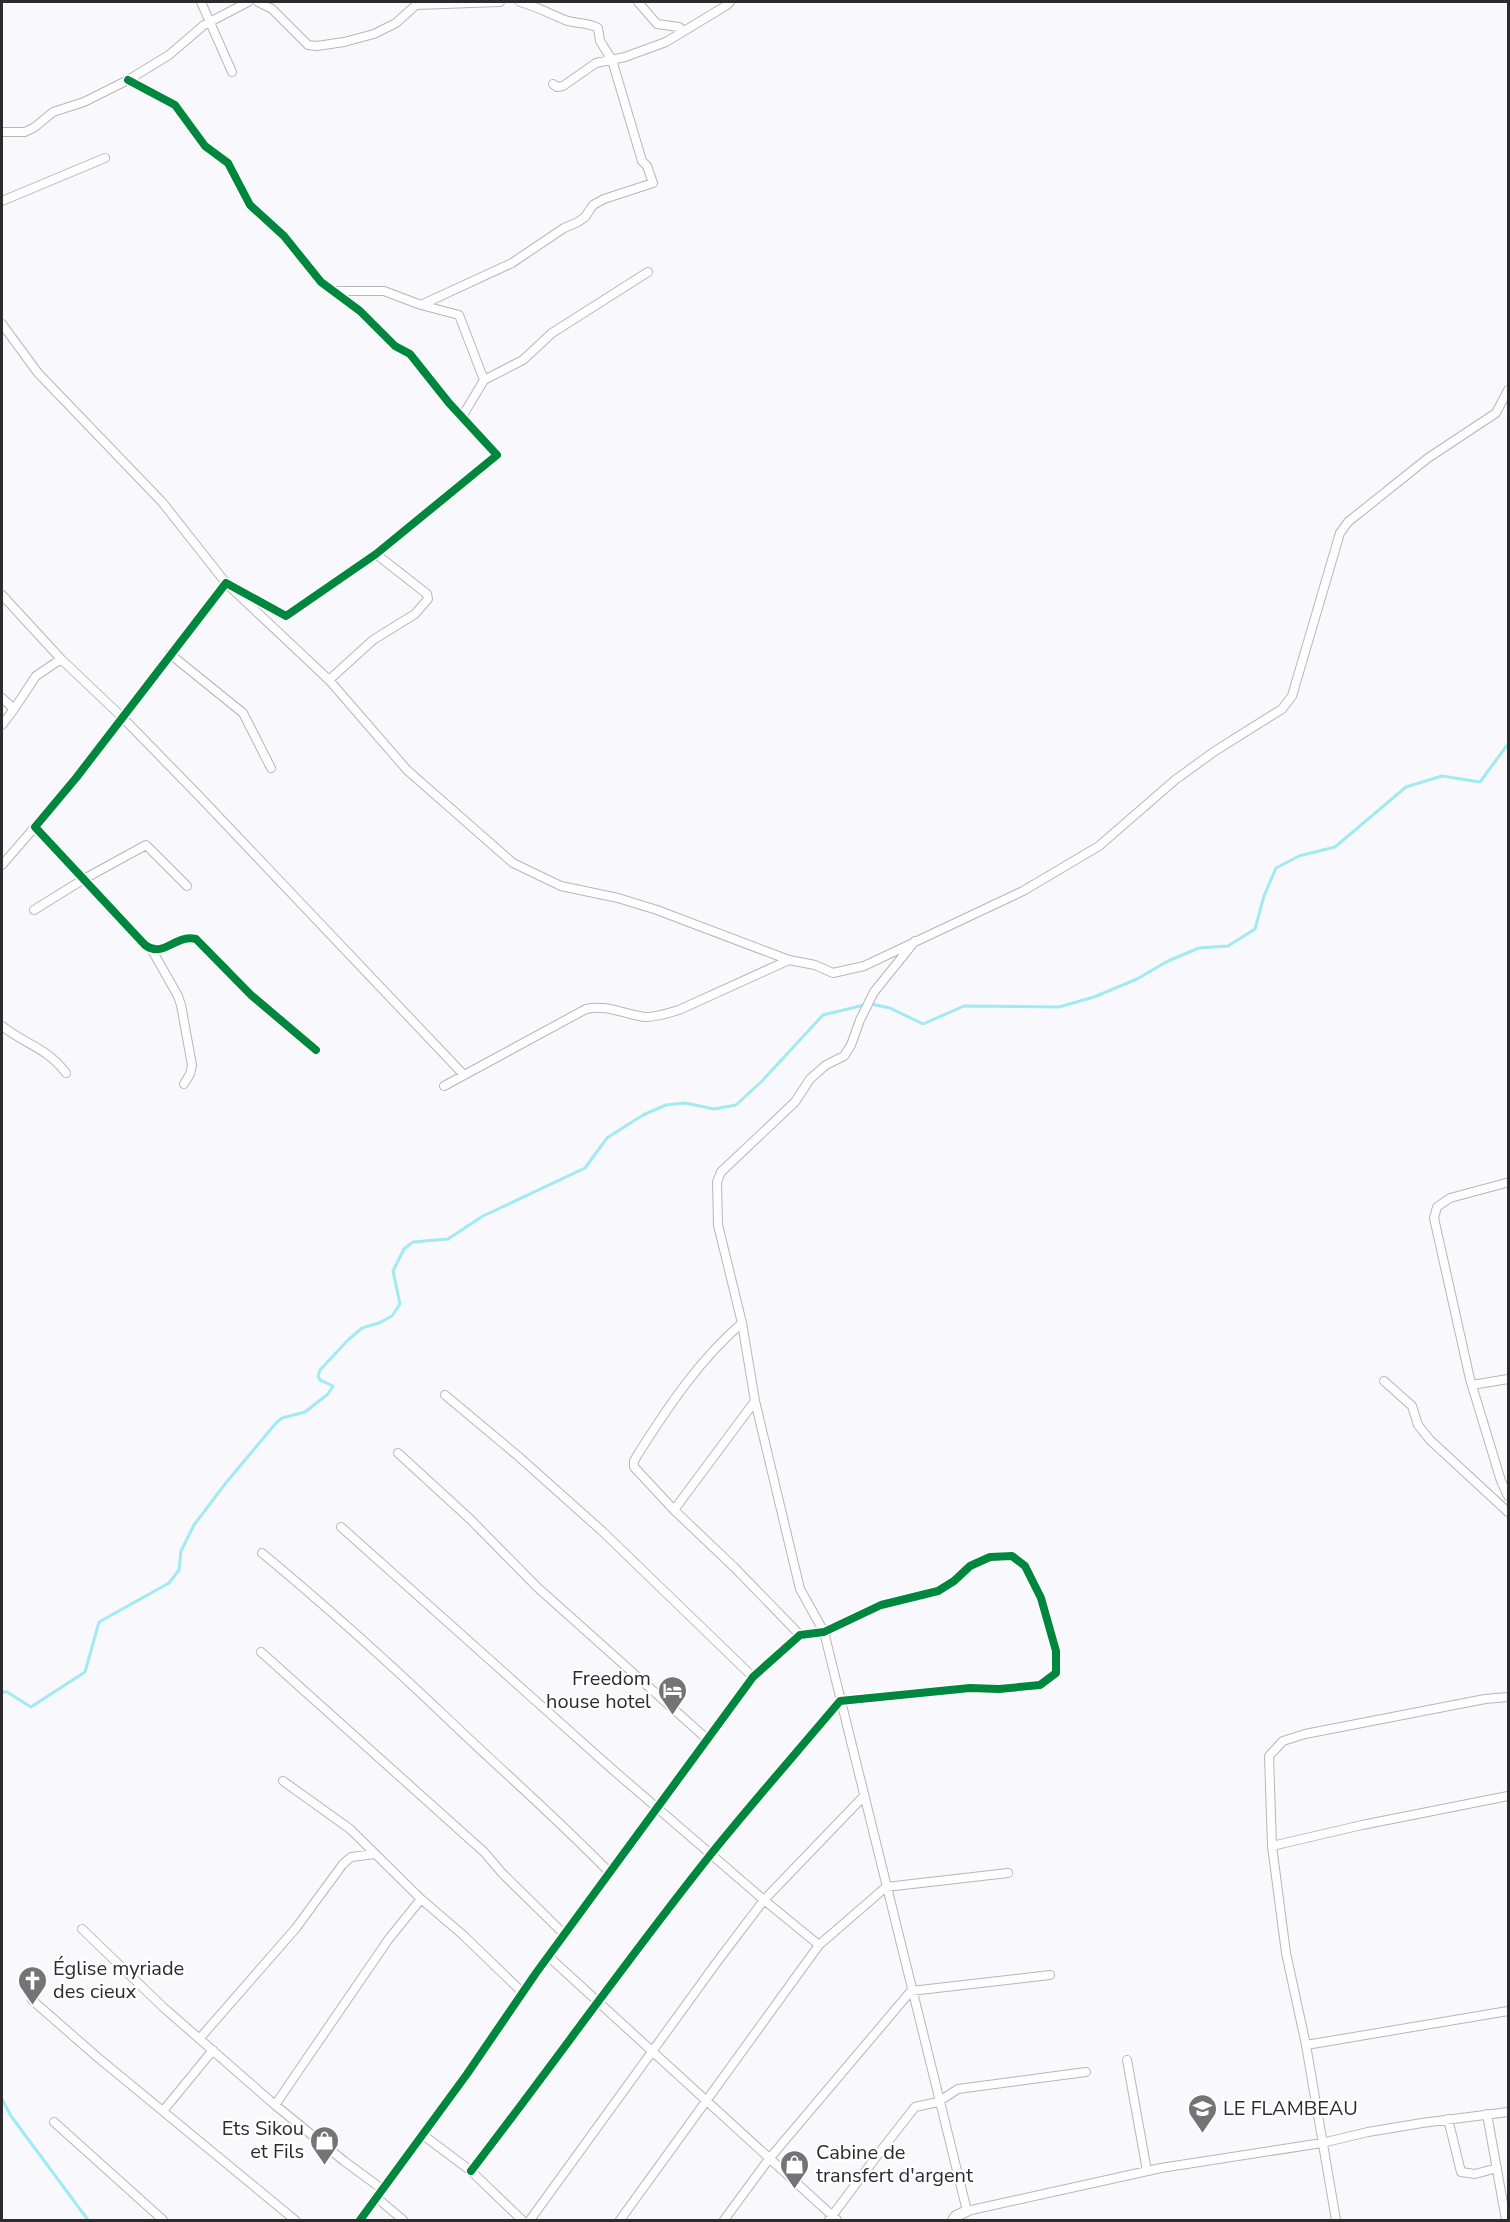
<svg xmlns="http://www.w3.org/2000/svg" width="1510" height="2222" font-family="'Nunito Sans',sans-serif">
<rect width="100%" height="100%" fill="#f9f9fd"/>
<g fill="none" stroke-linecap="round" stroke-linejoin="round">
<path stroke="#a2eaf2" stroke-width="3" d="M871,1004L890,1008L923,1024L964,1006L1059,1007L1094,997L1137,979L1168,961L1199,948L1228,946L1255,929L1264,896L1276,868L1299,856L1335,847L1406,787L1442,776L1480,782L1508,744
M2,1692H7L31,1707L85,1672L99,1622L169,1583L179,1570L181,1551L194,1525L225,1484L276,1423L282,1418L305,1412L328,1394L333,1386L320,1380L318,1376L320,1370L348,1340L362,1328L379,1323L392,1316L400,1304L393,1271L404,1249L413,1242L448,1239L483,1216L585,1168L607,1138L643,1115L666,1105L685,1103L714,1109L736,1105L762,1081L823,1015L864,1005
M2,2099L11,2116L88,2220"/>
<defs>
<path id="minor" d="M201,2L232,72
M258,2L272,9L308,45L317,46L344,42L374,34L396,23L416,5L500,2
M638,2L657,24L679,27L684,31
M128,80L175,105L205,146L228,163L250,205L284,236L321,282L360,311L395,346L410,354L449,403L497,455L376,554L286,616L226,583L76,778L35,827L145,945C163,959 175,934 196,939L251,995L316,1050
M553,84L557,87L563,86L596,63L625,57L666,42L727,5L730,2
M2,132H25L35,127L53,112L84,102L128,80L169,55L204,25L248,2
M2,201L105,158
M333,291H384L421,305L512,263L564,228L578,222L585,217L593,205L604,199L653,183L647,166L642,161L612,60L600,41L598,28C588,22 575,24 565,20C550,14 536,6 520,2
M421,305L459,315L484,380L462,417
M2,324L38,373L162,502L226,583L329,680L407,770L513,863L561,886L618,898L657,910L789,960
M484,380L523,360L552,333L648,272
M2,595L61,659L122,717L199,796L463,1074
M170,654L243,713L271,768
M329,680L373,640L415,614L428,599L427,594L376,554
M2,698L14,709L2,725
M14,709L36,676L61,659
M2,865L35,827
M34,910L84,879L146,845L187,886
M915,941L874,992L860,1020L851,1045L844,1056L826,1065L810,1079L795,1102L721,1172L717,1182L718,1225L742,1323L755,1401L800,1589L824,1632L967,2211L1161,2168L1322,2143L1368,2132L1422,2123L1508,2112
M152,950L178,996L181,1005L192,1065L190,1074L184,1084
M2,1026C26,1045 46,1047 66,1073
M444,1086L586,1009C608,1004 625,1015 646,1017C658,1017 668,1013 679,1010L789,960L815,965L833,973L864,966L1023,891L1099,846L1175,780L1215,751L1282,709L1292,696L1340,533L1348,522L1428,458L1496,413L1508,390
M1506,1183L1450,1198L1437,1207L1434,1218L1470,1379L1501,1481L1508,1496
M742,1323C699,1360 668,1407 638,1454L634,1461V1467L674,1510L734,1567L800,1635
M1384,1381L1412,1406L1418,1425L1430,1440L1508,1512
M1472,1385L1508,1379
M445,1395L518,1456L602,1531L753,1677
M398,1453L470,1519L537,1587L707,1739
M674,1510L755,1401
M341,1527L612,1769L764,1900L819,1945
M262,1553C326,1606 387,1661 447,1718C501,1770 558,1819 610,1873
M261,1652L484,1852L502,1873L564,1934
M283,1781L350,1829L421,1899L463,1935L522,1992
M1272,1846L1362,1825L1508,1796
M82,1929L163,2007L275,2105L344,2161L382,2189
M549,1957L837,2220
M32,2000L96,2056L295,2220
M200,2038L296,1928L343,1864L351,1857L375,1854
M1306,2045L1508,2011
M1127,2060L1147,2171
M275,2105L388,1940L421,1899
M163,2111L213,2050
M1487,2114L1506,2220
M1448,2119L1461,2172L1475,2174L1497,2168
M54,2122L163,2220
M423,2135L471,2171L522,2220
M376,2197L403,2220
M360,2220L467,2074L536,1973L753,1677L800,1635L824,1632L881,1605L938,1591L954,1581L970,1566L990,1557L1012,1556L1025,1566L1041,1598L1056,1651V1673L1040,1685L999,1689L970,1688L840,1701C797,1752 753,1802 711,1854C628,1958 552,2066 471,2171
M530,2220L717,1962L764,1900L864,1796
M620,2220L819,1945L886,1887L1008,1873
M724,2220L769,2159L911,1991L1050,1975
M829,2220L879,2153L915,2107L938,2102L958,2089L1086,2072
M1336,2220L1306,2045L1286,1953L1272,1846L1269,1756L1283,1741L1305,1734L1485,1699L1508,1697"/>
<path id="tertiary" d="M953,2220L956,2216L967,2211"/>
</defs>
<use href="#minor" stroke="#b7b6ba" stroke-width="10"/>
<use href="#tertiary" stroke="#b7b6ba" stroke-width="12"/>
<use href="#minor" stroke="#fefeff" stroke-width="8"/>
<use href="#tertiary" stroke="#fefeff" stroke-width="10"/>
<defs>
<path id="cycleway" d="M128,80L175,105L205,146L228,163L250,205L284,236L321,282L360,311L395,346L410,354L449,403L497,455L376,554L286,616L226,583L76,778L35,827L145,945C163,959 175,934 196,939L251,995L316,1050
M360,2220L467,2074L536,1973L753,1677L800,1635L824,1632L881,1605L938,1591L954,1581L970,1566L990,1557L1012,1556L1025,1566L1041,1598L1056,1651V1673L1040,1685L999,1689L970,1688L840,1701C797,1752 753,1802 711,1854C628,1958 552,2066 471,2171"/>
</defs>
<use href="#cycleway" stroke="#fff" stroke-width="11"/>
<use href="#cycleway" stroke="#00873e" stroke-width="8"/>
</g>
<defs>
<symbol id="hotel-pin" viewBox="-11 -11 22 30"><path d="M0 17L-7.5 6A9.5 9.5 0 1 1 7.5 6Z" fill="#747476" stroke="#fff"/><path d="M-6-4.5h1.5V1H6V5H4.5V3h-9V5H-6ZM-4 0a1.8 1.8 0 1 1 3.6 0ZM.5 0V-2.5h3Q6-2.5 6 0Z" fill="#fff"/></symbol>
<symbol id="church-pin" viewBox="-11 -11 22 30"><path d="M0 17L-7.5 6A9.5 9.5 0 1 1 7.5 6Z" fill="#747476" stroke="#fff"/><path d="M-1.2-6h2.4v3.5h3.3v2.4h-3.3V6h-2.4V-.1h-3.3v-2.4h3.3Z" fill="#fff"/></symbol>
<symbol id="school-pin" viewBox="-11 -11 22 30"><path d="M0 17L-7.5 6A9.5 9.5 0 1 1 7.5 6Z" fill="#747476" stroke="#fff"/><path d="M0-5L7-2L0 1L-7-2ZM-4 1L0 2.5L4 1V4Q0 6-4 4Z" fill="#fff"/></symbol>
<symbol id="shop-pin" viewBox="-11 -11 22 30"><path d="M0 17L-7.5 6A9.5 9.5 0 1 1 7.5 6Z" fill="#747476" stroke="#fff"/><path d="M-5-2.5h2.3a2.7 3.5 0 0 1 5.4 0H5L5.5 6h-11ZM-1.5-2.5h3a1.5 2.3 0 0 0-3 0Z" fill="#fff"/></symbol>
</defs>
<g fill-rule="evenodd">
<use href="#hotel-pin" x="656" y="1674" width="33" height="45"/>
<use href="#church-pin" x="16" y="1964" width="33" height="45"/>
<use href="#school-pin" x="1186" y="2092" width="33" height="45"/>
<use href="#shop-pin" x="308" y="2124" width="33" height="45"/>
<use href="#shop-pin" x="778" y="2148" width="33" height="45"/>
</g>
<g text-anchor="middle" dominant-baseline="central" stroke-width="4.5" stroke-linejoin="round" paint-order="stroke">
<g font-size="20" fill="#2c2c2e" stroke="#fff" text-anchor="start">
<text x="651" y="1678" text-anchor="end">Freedom<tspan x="651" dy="23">house hotel</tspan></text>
<text x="53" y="1968">Église myriade<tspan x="53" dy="23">des cieux</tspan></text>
<text x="1223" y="2108">LE FLAMBEAU</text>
<text x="304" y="2128" text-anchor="end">Ets Sikou<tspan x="304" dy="23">et Fils</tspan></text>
<text x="816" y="2152">Cabine de<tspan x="816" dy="23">transfert d'argent</tspan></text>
</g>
</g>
<rect width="1510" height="2222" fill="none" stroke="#2c2c2e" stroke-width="6"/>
</svg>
